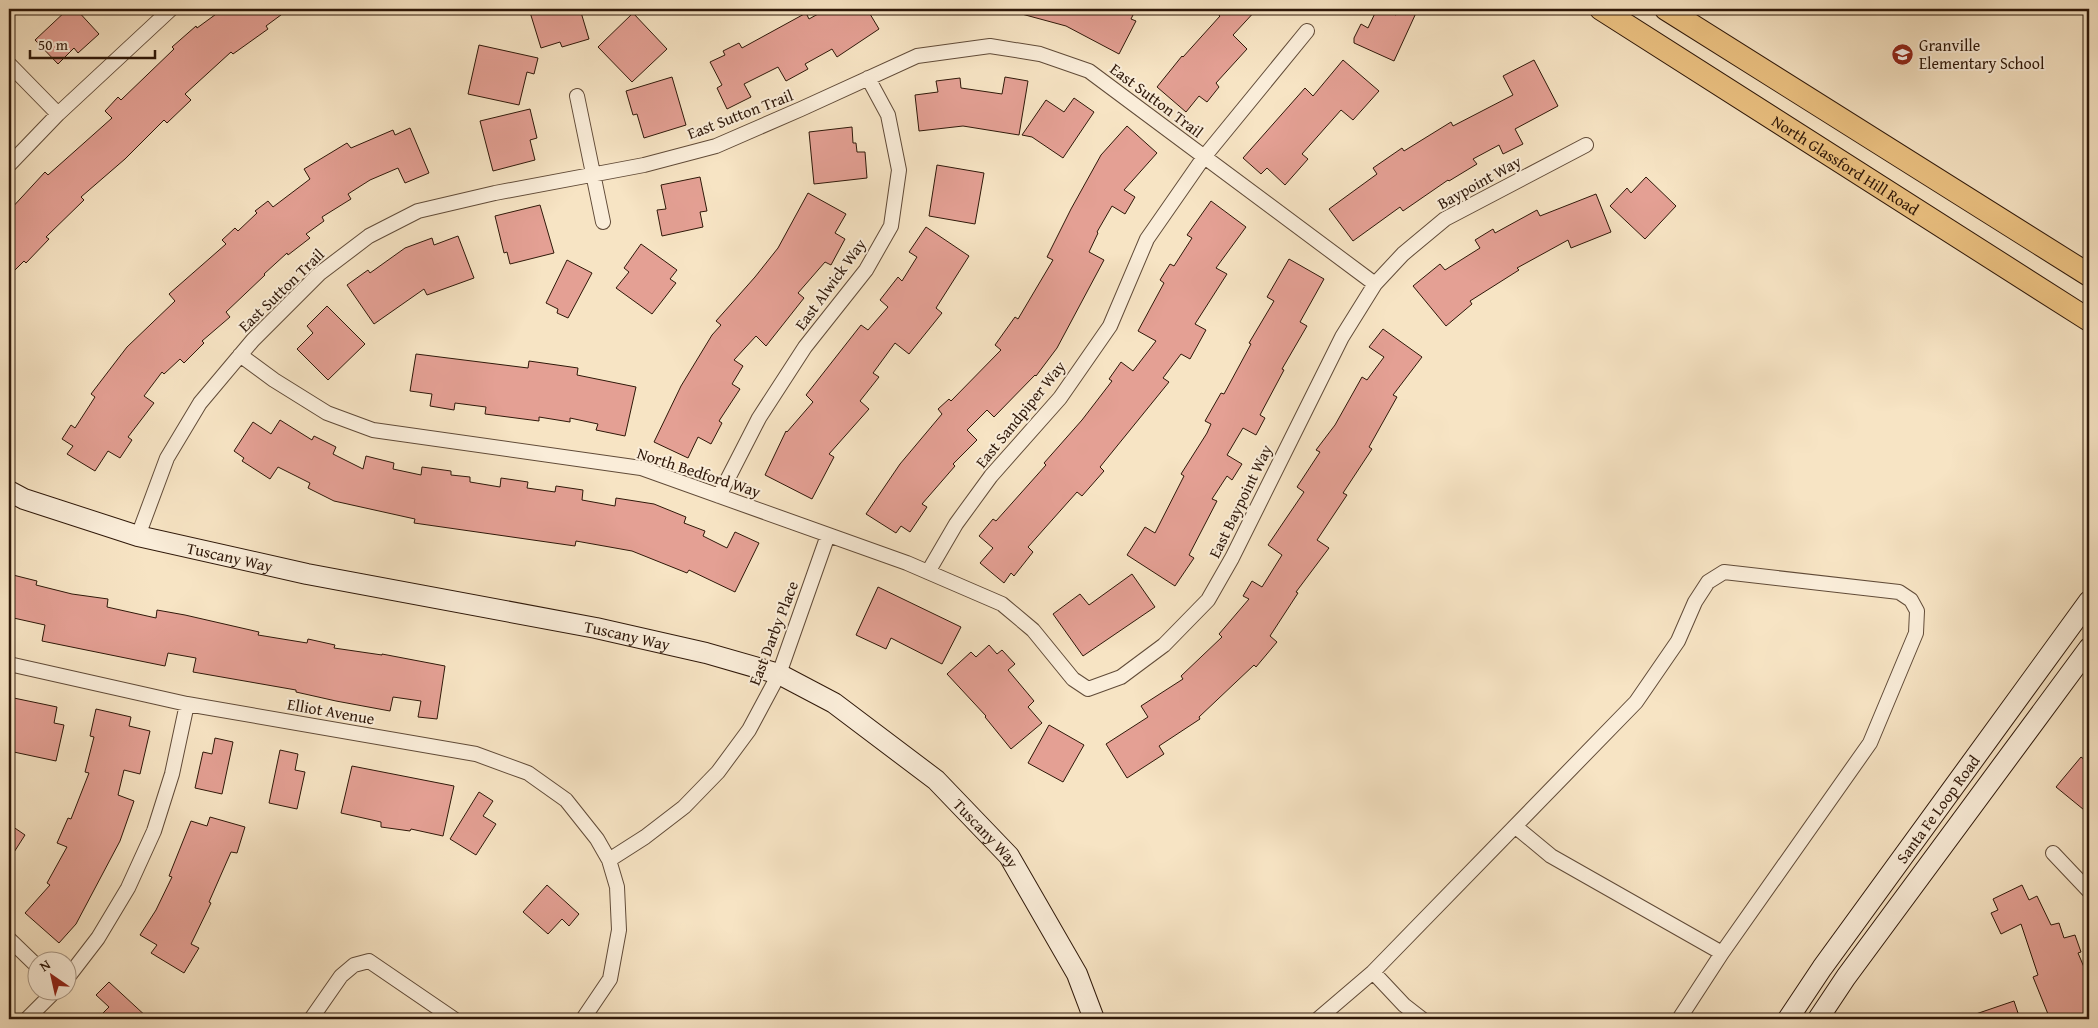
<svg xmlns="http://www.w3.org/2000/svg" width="2098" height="1028" font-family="'Gentium Book Plus',serif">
<rect width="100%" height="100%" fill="#f7e4c4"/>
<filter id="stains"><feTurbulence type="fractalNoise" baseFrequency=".004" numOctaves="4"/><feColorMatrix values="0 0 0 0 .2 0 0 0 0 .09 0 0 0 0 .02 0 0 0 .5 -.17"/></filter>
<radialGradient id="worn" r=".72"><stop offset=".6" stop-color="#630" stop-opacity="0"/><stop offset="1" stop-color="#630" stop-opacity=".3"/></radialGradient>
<path fill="#e4a094" stroke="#2f1809" d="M68,9H76L99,34L78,53L74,48L58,64L35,40Z
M223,9H289L266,26L268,29L233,54L231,52L185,94L191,100L167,123L164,120L125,159L81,197L84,200L46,237L49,239L26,263L24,261L9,276V211L45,172L48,175L112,118L105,111L118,97L121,100L174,49L172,47L196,26L197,28Z
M529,9H580L589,39L562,47L560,42L541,48Z
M827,9H867L879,29L837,57L832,49L805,64L808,69L786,81L778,67L744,84L751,97L727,109L717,88L722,85L710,62L725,55L723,51L739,43L742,48L806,13L809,19Z
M1018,9H1136L1131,19L1136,21L1119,54L1066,26L1018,13Z
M1212,9H1257L1233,35L1247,49L1216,83L1219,87L1207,102L1199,96L1186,112L1157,87L1182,56L1183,57L1220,16Z
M1377,9H1382L1396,15L1399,9H1408L1416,13L1394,61L1354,43V38L1361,24L1368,28Z
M633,13L667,49L632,82L598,47Z
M479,45L538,58L534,74L527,72L519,105L468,94Z
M1343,60L1379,91L1353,120L1341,110L1302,154L1308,159L1285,185L1267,168L1261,174L1243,158L1305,88L1313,96Z
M1534,60L1558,106L1515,129L1523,144L1503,154L1499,145L1473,159L1477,164L1449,181L1448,180L1403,211L1400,207L1353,241L1329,209L1377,174L1373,168L1402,148L1404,151L1451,122L1453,126L1513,95L1503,76Z
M672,77L686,125L644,138L637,114L633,115L626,91Z
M1005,77L1028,81L1019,135L963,126L919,131L915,95L938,92L936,81L960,78L961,88L1002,94Z
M1074,98L1094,112L1063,158L1032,137L1022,135L1046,100L1064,112Z
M530,109L537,138L530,140L535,160L493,171L480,121Z
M1127,126L1157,153L1124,190L1135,197L1125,214L1112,206L1097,232L1098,233L1089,252L1104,260L1057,348L1036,376L1035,375L994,417L987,410L967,430L977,440L953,464L955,466L922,504L927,507L910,532L901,526L896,533L866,514L900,464L942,414L938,409L949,399L951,401L1001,350L995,345L1015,317L1018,319L1053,260L1047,257L1071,209L1101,155Z
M852,127L853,143H856L857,152H865L867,178L814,184L809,132Z
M410,128L429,173L405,183L398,168L370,180L348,194L351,199L322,217L324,221L306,234L310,238L288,255L287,253L264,274L265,275L226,312L230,317L202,341L204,343L184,363L180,359L164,374L162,372L144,396L154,403L128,437L132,440L120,458L108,451L95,471L67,454L73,446L62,439L71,425L75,428L95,397L91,394L127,347L175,301L169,294L226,244L222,240L235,228L238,231L257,213L255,211L268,201L273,207L310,179L304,169L347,143L351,148L393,130L395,135Z
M937,165L984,173L975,224L929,216Z
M700,177L707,211L700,212L703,227L662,236L657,210L666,209L661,185Z
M1646,177L1676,206L1645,239L1610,206L1627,188L1631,193Z
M808,193L846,214L835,233L845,239L831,265L825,262L798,293L804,298L766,346L756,336L734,360L743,366L732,384L740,389L719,421L722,423L711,444L698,437L688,458L654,442L681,386L712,335L721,325L716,321L755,277L778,248Z
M1596,194L1611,232L1571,248L1568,240L1517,268L1519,270L1470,301L1472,304L1446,326L1413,286L1440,264L1445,270L1480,248L1475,240L1493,229L1495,233L1537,210L1540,216Z
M1211,201L1246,227L1216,268L1227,274L1195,324L1206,330L1190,359L1181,354L1163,378L1169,382L1100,467L1104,471L1082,496L1077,492L1028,547L1033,552L1014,576L1011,573L1004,583L980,563L993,548L979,536L993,519L996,521L1046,465L1044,463L1082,420L1112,381L1109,379L1121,362L1133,371L1156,341L1138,331L1164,283L1160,280L1170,264L1174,266L1192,238L1187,235Z
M540,205L554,253L510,264L507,252L504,253L495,216Z
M926,227L969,256L936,308L942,313L909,354L895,343L873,373L879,377L860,401L869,409L829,454L834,457L812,499L765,475L786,431L787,432L813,402L806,395L861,325L868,330L888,307L880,300L898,277L902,281L917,257L909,252Z
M458,236L474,278L427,295L424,289L374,324L347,285L368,270L370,273L405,248L432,238L434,245Z
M641,244L677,270L670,279L676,283L652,314L616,288L629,272L624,268Z
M1289,259L1324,279L1300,322L1307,326L1282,369L1284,370L1260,415L1265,418L1256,435L1243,428L1227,455L1242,464L1232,480L1227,476L1212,499L1217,501L1189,555L1194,558L1175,586L1127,555L1145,527L1155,533L1184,476L1181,474L1207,433L1211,424L1205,421L1221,393L1224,394L1251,344L1249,343L1274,301L1267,297Z
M567,260L592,273L568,318L557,313L558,309L546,303Z
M327,306L365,344L328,380L297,349L313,333L307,326Z
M1383,329L1422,357L1393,395L1397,397L1369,447L1372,449L1343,493L1347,495L1317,540L1329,548L1296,592L1298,593L1270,636L1277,642L1256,667L1254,665L1199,717L1200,719L1159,746L1164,754L1127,778L1106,744L1148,717L1141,706L1183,679L1181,676L1222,637L1219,634L1249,599L1243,596L1252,581L1262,587L1282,555L1268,545L1304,492L1297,487L1320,452L1316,450L1335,425L1362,377L1367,380L1384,357L1369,347Z
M416,354L528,368L529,361L578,368L577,375L636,387L625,436L596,430L598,424L570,418V422L539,417V421L485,414L486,407L455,403L454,410L430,406L432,394L410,391Z
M280,420L312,440L314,436L336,447L333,454L363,469L366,456L394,463L393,469L421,475L422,467L451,471V475L470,477V482L500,487L501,478L528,482L527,488L555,492L556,486L583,490L582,500L615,506L616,498L654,504L686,517L684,523L705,531L703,536L727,548L735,532L759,543L735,592L689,570L687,573L632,551L576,541L575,546L414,523L415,519L334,501L308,488L310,483L278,467L270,479L242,461L244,458L234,451L253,422L271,434Z
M9,574L37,581L36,585L72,594L108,599L107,607L156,618L157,610L185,615L259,632L258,635L307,643L308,639L335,645L334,648L382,655V654L445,666L437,719L418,717L421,701L393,697L390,711L336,701L296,692V690L193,672L196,658L168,653L165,666L42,641L45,625L9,617Z
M1132,574L1155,607L1083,656L1053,614L1080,594L1089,605Z
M878,587L961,627L942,664L891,638L886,649L856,635Z
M989,645L997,654L1002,650L1015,664L1008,670L1034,701L1028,707L1042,723L1011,749L985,717L986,716L947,674L971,652L976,657Z
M9,697L57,707L54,723L64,725L56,761L9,751Z
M96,709L131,717L129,726L150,731L140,774L124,770L118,795L134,801L120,841L76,924L59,943L25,913L50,885L47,883L67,847L57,843L68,818L71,819L89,773L85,772L94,737L90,736Z
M1049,725L1084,745L1063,782L1028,763Z
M215,738L233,742L222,794L195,788L203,752L212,754Z
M280,750L298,754L295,770L305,772L297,809L269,803Z
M2081,757L2089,763V814L2056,787Z
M352,766L454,786L443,836L411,829L410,831L381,827V822L341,813Z
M479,792L493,801L483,816L496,824L476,855L450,839Z
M210,817L245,827L237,853L231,852L209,902L211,903L191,944L199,948L184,973L151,953L157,945L140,935L156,910L172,877L169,876L191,821L207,826Z
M9,824L25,835L9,860Z
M547,885L579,914L569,926L562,919L548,934L523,912Z
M2022,885L2029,900L2037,896L2051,925L2059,923L2064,938L2075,935L2081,952L2078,953L2089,979V1019H2050L2033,977L2038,975L2021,924L2001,934L1991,913L1998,910L1993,899Z
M109,982L149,1019H110L103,1013L109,1007L96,995Z
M2014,1001L2020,1019H1967V1017Z"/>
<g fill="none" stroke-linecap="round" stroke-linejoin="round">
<defs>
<path id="street" d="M9,64L58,114
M577,96L603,222
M9,165L58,114L171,9
M240,355L274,380L327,413L373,430L641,468L907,563L1002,604L1033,630L1073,679L1088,689L1121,677L1164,645L1208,600L1232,558L1342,337L1375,284L1403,254L1445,219L1586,145
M719,496L759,418L805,347L866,270L891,226L899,170L888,115L868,78
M138,536L167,458L200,403L253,340L319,274L369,236L418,211L495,193L644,165L716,146L801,109L917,56L990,46L1040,54L1089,71L1375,284
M928,572L956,524L991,476L1060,398L1110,326L1147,239L1204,157L1307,31
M9,664L187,704L476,754L528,773L566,800L597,839L609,860L617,887L619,930L610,979L583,1019
M1516,827L1551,856L1722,953
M2053,853L2089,891
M609,860L645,837L684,807L718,772L749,730L779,674L828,535
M9,939L38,967
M1373,972L1404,1005L1422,1019
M68,977L98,938L128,888L154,831L172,774L187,704
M27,1019L56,990
M311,1019L341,976L354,965L369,961L454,1019
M1318,1019L1373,972L1636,702L1678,641L1695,602L1708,582L1724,572L1899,592L1911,600L1917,611L1916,633L1870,743L1722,953L1679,1019"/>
<g id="secondary">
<path id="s1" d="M9,491L24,499L138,536L307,574L596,628L706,653L779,674L834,703L936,780L1009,856L1077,974L1094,1019"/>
<path id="s2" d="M1788,1019L1822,968L2089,601"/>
<path d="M1818,1019L1846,977L2089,648"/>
</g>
<g id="primary">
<path id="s3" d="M1601,9L2089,320"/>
<path d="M1666,9L2089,275"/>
</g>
</defs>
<use href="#street" stroke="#614b38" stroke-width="16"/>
<use href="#secondary" stroke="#2f1809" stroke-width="22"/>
<use href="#primary" stroke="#2f1809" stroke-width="24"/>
<use href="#street" stroke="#faedd9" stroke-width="14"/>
<use href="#secondary" stroke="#faedd9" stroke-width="20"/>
<use href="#primary" stroke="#ecc282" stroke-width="22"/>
</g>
<defs>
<symbol id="school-disc" viewBox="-11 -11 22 22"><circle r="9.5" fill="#8f2418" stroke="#faedd9"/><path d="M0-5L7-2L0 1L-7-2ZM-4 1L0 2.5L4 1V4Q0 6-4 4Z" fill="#fff"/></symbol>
</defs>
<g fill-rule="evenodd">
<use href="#school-disc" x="1890" y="42" width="25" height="25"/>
</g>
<g text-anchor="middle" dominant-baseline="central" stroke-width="4" stroke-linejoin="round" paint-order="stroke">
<g font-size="16" fill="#2f1809" stroke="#faedd9" text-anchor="start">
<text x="1919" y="45">Granville<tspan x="1919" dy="18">Elementary School</tspan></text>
</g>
<g font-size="16" fill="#2f1809" stroke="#faedd9">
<text transform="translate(1157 100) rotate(37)">East Sutton Trail</text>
<text transform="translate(740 114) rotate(-21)">East Sutton Trail</text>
<text stroke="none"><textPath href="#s3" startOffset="290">North Glassford Hill Road</textPath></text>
<text transform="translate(1479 182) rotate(-29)">Baypoint Way</text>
<text transform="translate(830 284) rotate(-54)">East Alwick Way</text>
<text transform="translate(281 290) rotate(-44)">East Sutton Trail</text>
<text transform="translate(1020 414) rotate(-51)">East Sandpiper Way</text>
<text transform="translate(699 472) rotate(18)">North Bedford Way</text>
<text transform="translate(1240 501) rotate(-64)">East Baypoint Way</text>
<text stroke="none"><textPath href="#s1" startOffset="231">Tuscany Way</textPath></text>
<text transform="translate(773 633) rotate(-69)">East Darby Place</text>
<text stroke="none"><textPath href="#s1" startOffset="636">Tuscany Way</textPath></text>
<text transform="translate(331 711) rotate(10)">Elliot Avenue</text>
<text stroke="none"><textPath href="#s2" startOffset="258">Santa Fe Loop Road</textPath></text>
<text stroke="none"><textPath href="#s1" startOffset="1056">Tuscany Way</textPath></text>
</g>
</g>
<rect width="2098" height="1028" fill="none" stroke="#f7e4c4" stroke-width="30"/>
<rect x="10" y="10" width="2078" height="1008" fill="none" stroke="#2f1809" stroke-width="2.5"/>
<rect x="15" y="15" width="2068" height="998" fill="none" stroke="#2f1809"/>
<g transform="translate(52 976) rotate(326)"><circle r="24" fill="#faedd9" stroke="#a99886"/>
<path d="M0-4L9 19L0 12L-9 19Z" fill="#8f2418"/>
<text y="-8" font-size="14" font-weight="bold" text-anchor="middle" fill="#2f1809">N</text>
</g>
<path d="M30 50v8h125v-8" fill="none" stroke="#2f1809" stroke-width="2.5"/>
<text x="38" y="50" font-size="15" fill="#2f1809" stroke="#faedd9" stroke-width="4" paint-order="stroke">50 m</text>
<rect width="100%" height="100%" filter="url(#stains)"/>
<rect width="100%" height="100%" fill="url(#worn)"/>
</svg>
